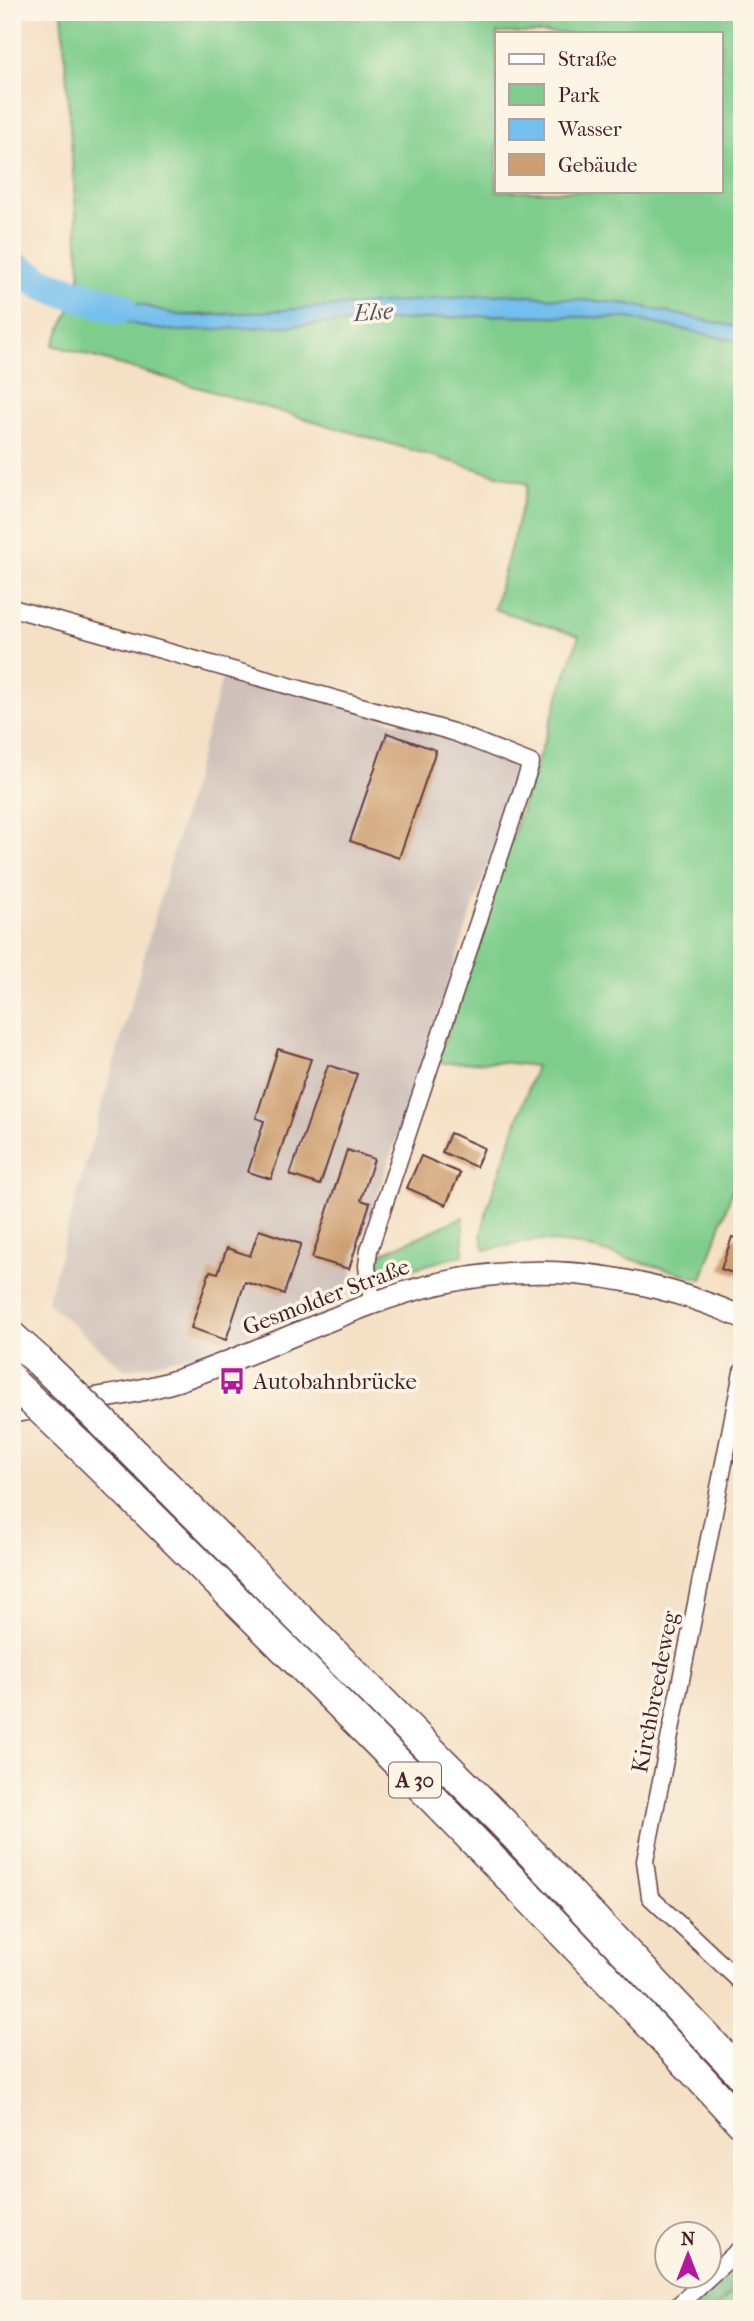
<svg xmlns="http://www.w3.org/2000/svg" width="754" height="2321" font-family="'IM FELL French Canon',serif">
<rect width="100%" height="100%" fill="#fcf5e5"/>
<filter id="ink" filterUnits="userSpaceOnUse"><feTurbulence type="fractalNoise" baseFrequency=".0143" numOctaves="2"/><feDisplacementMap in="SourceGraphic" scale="14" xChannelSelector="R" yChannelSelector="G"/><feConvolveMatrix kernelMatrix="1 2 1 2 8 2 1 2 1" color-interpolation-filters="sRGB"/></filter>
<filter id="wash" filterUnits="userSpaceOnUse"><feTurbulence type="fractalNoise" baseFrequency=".00686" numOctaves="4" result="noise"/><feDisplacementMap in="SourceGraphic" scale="28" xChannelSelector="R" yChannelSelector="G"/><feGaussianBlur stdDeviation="1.57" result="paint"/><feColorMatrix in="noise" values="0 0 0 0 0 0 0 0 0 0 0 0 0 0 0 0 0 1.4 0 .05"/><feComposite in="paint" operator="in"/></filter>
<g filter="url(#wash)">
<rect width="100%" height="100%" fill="#f4e0c4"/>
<path fill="#cfc1ba" d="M224,671L440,736L511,765L514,785L357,1256L348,1292L205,1352L125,1370L47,1302Z"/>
<path fill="#7fcd8c" stroke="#64765c" stroke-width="2" fill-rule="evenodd" d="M62,12H742V328L628,304L178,315L79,288L80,271ZM497,33H721V191H497Z
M70,309L155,329L181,331L501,315L629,318L742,342V1162L702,1279L579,1245L538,1240L485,1250L481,1236L488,1206L536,1066L501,1062L437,1063L579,636L494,609L528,484L53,345Z
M463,1217V1255L385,1276L374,1257Z
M742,2283V2309H714Z"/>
<path fill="#67b078" stroke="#586852" stroke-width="2" d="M742,2262V2283L714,2309H691Z"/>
<path fill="#73bfed" stroke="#5e6f8c" stroke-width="2" d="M79,288L178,315L202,316L507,294L628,304L742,328V342L629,318L501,315L181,331L155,329L70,309Z"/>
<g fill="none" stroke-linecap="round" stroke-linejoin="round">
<path stroke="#73bfed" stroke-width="33" d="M12,266L45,285L120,308"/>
</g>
<g id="blocks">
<path fill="#cd9e6f" d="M387,733L436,750L399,858L350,841Z
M278,1049L311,1059L271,1179L248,1172L264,1121L256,1118Z
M328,1065L357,1074L320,1185L290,1175Z
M450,1133L484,1148L476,1167L442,1152Z
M347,1150L374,1159L361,1200L370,1203L349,1269L312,1258Z
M421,1156L460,1173L446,1205L407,1188Z
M259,1230L301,1244L284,1294L245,1282L226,1340L191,1328L210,1271L218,1273L227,1248L250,1256Z
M732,1237L742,1240V1276L721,1269Z"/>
</g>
</g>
<g filter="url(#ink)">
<use href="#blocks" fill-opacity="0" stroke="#643c42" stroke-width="2"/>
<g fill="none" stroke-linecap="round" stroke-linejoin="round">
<defs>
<path id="minor" d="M12,608L453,732L531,763L369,1250L367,1266L372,1303
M742,1372L645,1861L650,1897L742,1983
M674,2309L742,2247"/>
<path id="tertiary" d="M12,1412C67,1402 125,1397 179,1380C244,1358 306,1328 371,1304C499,1256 617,1264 742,1317"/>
<path id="motorway" d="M12,1337L39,1361
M122,1441L503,1823L742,2075
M80,1446C305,1667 528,1891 742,2123"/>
</defs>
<use href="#minor" stroke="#643c42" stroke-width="19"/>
<use href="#tertiary" stroke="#643c42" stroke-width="24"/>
<use href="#motorway" stroke="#643c42" stroke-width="33"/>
<use href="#minor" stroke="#fff" stroke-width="16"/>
<use href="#tertiary" stroke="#fff" stroke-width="21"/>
<use href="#motorway" stroke="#fff" stroke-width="30"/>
<defs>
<path id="motorway-bridge" d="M39,1361L122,1441
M12,1382L80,1446"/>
</defs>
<use href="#motorway-bridge" stroke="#643c42" stroke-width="33" stroke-linecap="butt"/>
<use href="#motorway-bridge" stroke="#fff" stroke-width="30"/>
</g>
</g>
<defs>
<symbol id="bus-bare" viewBox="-9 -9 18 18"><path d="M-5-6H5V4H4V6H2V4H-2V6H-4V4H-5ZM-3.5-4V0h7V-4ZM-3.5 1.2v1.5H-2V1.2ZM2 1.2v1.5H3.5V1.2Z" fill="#b5179e" stroke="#fcf5e5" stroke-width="2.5" paint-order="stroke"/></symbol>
</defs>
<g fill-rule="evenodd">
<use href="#bus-bare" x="213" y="1362" width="38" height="38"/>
</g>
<g text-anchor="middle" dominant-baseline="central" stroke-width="7" stroke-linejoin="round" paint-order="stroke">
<rect fill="#fcf5e5" stroke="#7f5f63" stroke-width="2" x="389" y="1762.5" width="52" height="35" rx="5"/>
<g font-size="21" font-weight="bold" fill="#4a1f2b">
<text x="415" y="1780">A 30</text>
</g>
<g font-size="23" fill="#4a1f2b" stroke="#fcf5e5">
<text transform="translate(326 1297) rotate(-21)">Gesmolder Straße</text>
<text transform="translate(655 1692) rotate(-79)">Kirchbreedeweg</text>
</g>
<g font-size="23" fill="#4a1f2b" stroke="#fcf5e5" text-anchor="start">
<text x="253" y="1381">Autobahnbrücke</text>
</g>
<g font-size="24" font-style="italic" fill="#564f65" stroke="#fcf5e5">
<text transform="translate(373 312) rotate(-4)">Else</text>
</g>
</g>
<rect width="754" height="2321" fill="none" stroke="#fcf5e5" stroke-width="42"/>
<rect x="495" y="32" width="228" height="161" fill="#fcf5e5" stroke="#b59f9b" stroke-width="2"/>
<rect x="509" y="54" width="35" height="10" fill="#ffffff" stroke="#b59f9b" stroke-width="2"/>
<text x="558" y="66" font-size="21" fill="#4a1f2b">Straße</text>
<rect x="509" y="84" width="35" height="21" fill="#7fcd8c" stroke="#b59f9b" stroke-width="2"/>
<text x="558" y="102" font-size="21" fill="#4a1f2b">Park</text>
<rect x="509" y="119" width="35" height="21" fill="#73bfed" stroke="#b59f9b" stroke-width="2"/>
<text x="558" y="136" font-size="21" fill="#4a1f2b">Wasser</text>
<rect x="509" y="154" width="35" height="21" fill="#cd9e6f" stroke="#b59f9b" stroke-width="2"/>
<text x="558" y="172" font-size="21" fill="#4a1f2b">Gebäude</text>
<g transform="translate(688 2255)"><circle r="33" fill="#fcf5e5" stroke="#b59f9b" stroke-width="2"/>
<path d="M0-5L12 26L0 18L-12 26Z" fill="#b5179e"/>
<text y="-10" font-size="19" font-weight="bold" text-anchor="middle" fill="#4a1f2b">N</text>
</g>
</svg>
